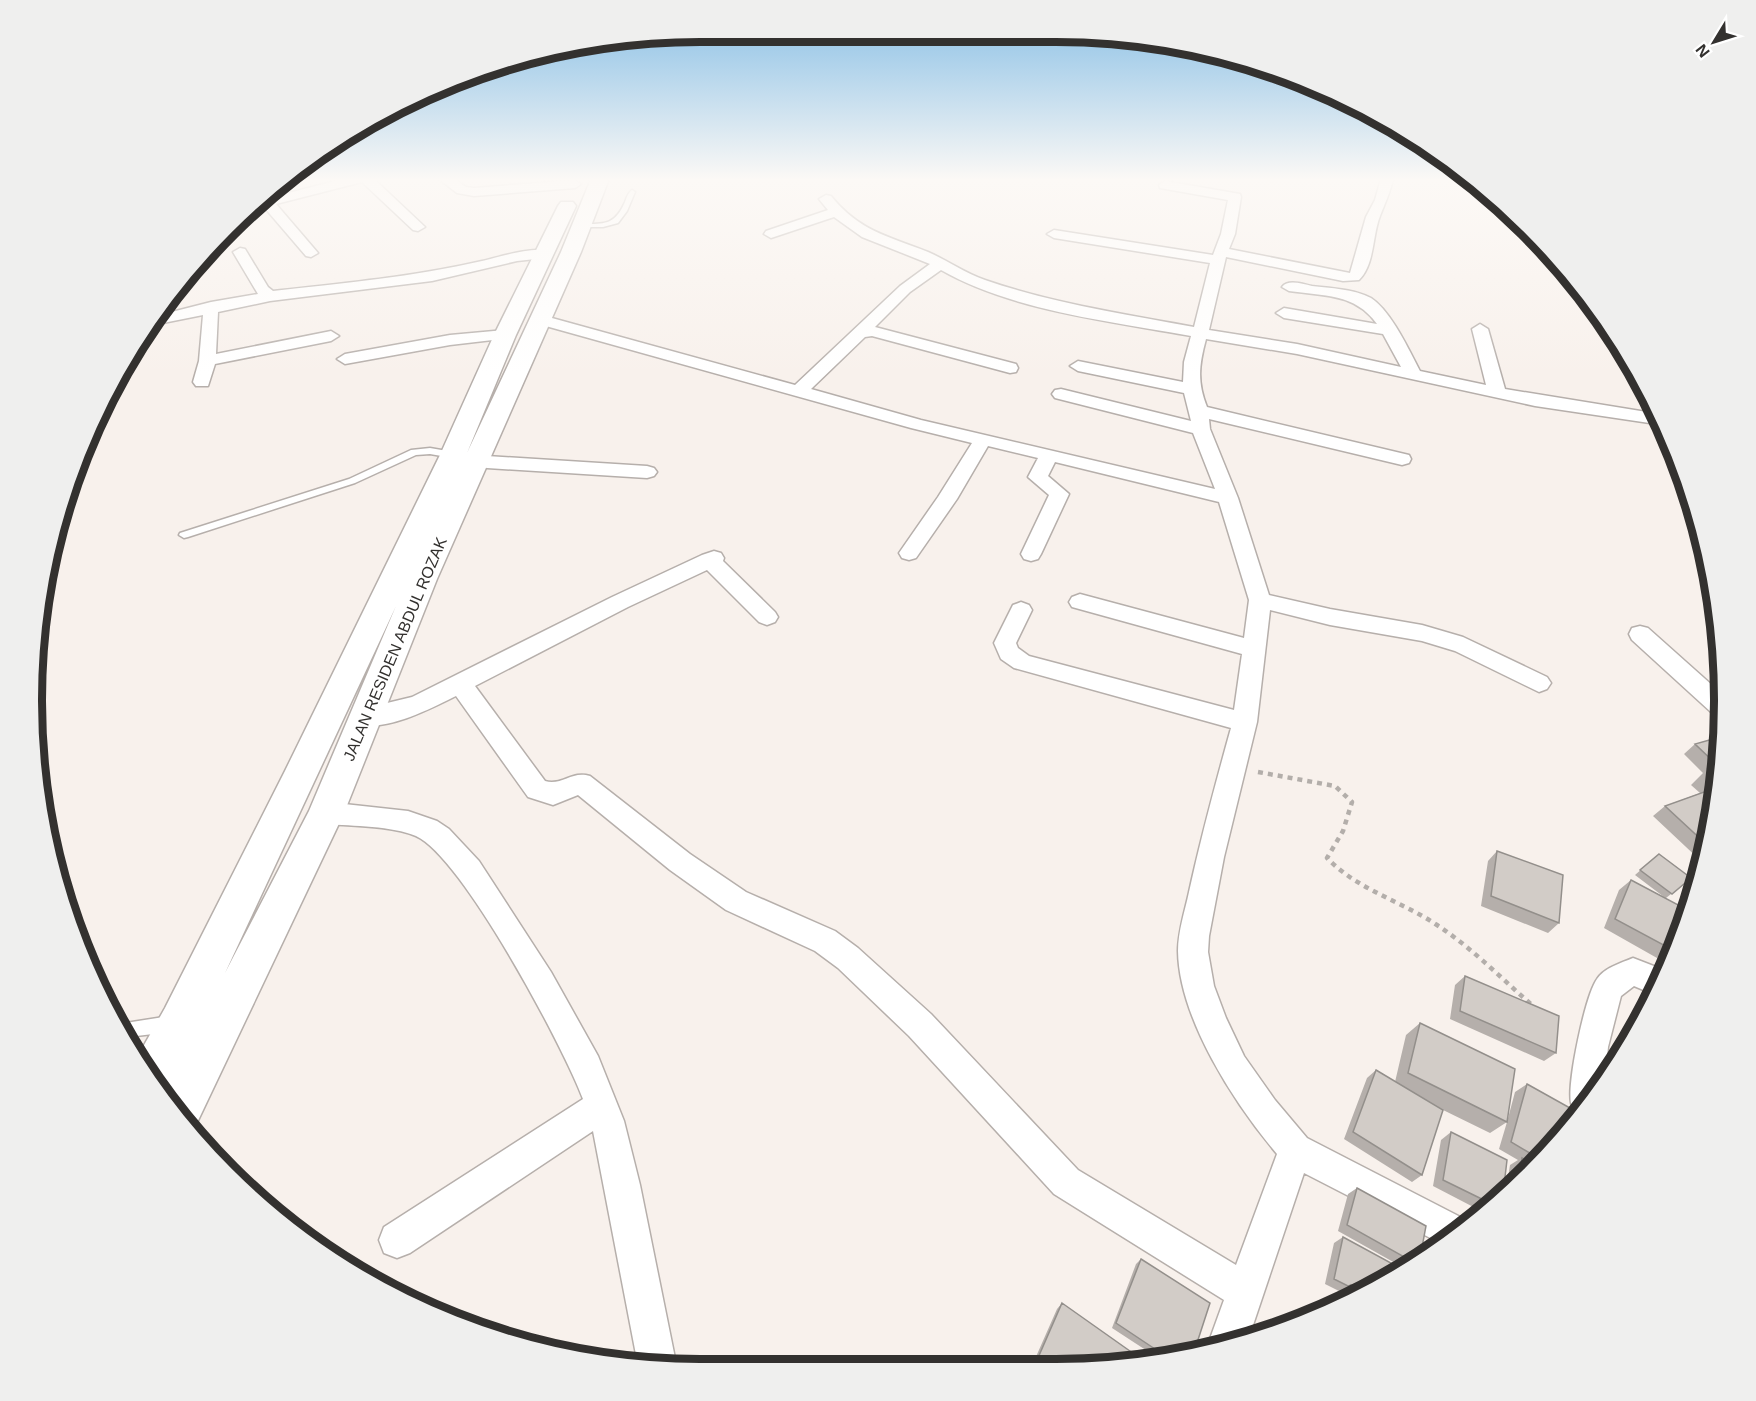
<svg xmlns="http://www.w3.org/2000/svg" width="1756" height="1401" font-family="Arial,sans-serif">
<rect width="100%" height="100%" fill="#f8f1ec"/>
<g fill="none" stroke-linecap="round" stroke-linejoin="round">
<defs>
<path id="lane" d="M632,190L635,192L627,211L618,223L603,227H580V225L582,224C605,224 615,225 625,202C627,197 628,193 632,190Z
M430,448L453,452L458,455L453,458L430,454L416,455L355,483L188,537L184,538L179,535L180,533L349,479L411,450Z
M170,1016L175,1019L178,1024L175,1029L170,1032L128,1037L119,1024Z"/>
<path id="street" d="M343,179H374L425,227L418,231L413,230L362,182L276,204L318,253L311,257L306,256L264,207L253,208L265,199Z
M439,179H454L466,187L474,188L575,180L581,184L575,188L474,196L457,193Z
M1381,179H1393C1390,193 1385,203 1380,216C1372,236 1375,264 1359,280L1343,281L1226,257L1209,330L1297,344L1401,367L1383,334L1284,318L1276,313L1284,308L1377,324C1355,293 1323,296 1289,291L1282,287C1288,279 1302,284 1312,286C1330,288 1354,289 1371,298C1391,311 1409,350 1420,371L1486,385L1472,329L1480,324L1488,329L1505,389L1659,414L1663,425L1535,406L1297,354L1206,339C1199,365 1197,382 1207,407L1409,455L1411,459L1409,463L1402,465L1209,419L1210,429L1238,498L1269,595L1330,609L1422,625L1463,637L1547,677L1551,683L1547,689L1539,692L1455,651L1422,641L1330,625L1270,610L1257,722L1224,857L1209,936L1208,952L1214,986L1226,1018L1244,1056L1275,1100L1307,1138L1472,1223L1442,1244L1304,1173L1248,1340L1228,1347L1208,1350L1207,1347L1224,1300L1054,1194L909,1036L838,968L815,951L726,910L670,870L578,795L553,805L528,797L456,696C432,708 386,732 358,724L355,717L358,710L412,697L612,597L702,555L714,551L721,553L724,558L723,561L775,612L778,617L775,622L767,625L759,622L707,570L628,607L475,686L545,781C562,786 572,770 590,776L690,854L746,892L835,931L858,948L931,1014L1078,1170L1236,1265L1277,1154C1235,1104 1179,1019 1178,951C1178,931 1185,911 1189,892C1201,837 1216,782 1231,728L1014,668L1001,659L994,643L1013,605L1021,602L1029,605L1032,610L1016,643L1018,648L1029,656L1234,710L1242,654L1072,607L1069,602L1072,597L1080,594L1244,638L1249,600L1219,502L1055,462L1048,476L1069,494L1041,554L1038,559L1031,561L1024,559L1021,554L1049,495L1028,477L1038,458L988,446L957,499L916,558L909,560L902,558L899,553L938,497L972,443L911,428L535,323L533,320L541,315L795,385L900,286L930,264L862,237L834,217L771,238L764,234L766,231L828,210L819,199L826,195L831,196C859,231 888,236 928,252C947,260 964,273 985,280C1052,303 1123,314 1194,327L1210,263L1054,238L1047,234L1054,230L1213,255L1221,234L1228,200L1160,188L1159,185L1165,181L1240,194L1241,197L1235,234L1229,249L1350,273L1366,217L1375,200ZM941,270C1013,311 1110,321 1191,336L1184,362L1183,382L1078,361L1070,366L1078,371L1184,393L1191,421L1061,389L1055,390L1052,394L1055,398L1193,433L1215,489L921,420L811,389L865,337L872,336L1010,373L1016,372L1018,368L1016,364L875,327L910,292Z
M240,248L245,249L268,287L273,291C343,283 413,277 482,261C496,258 542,243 552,254L545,258L517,261L432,281L270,301L218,312L216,354L331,331L339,336L331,341L215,364L208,386H196L193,382L199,361L203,315L153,325L160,315L211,302L258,294L233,252Z
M505,330L511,332L513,335L511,338L450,345L345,364L337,359L345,354L450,335Z
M458,450L487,456L647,466L654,468L657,472L654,476L647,478L487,468L451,460L449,456L451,452Z
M1640,626L1648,628L1722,694L1721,716L1712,713L1632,640L1629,634L1632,628Z
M326,802L408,811L437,821L449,829L479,861L551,972L598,1056L624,1121L640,1185L677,1368L638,1365L593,1131L410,1253L397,1258L384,1253L379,1240L384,1227L583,1099C564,1048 462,856 416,836C392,826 353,826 326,824L317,821L313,813L317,805Z
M1633,958L1664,970L1653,994L1634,986L1621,996L1608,1047L1605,1076L1578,1115C1575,1112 1572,1108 1571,1103C1567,1083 1585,996 1597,979C1604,968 1621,963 1633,958Z"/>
<path id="highway" d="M591,179H609L581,252L437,579L344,813L194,1129L190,1131L164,1092L166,1089L163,1090L139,1054L165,1008L285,771L440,455L494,335L558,206L561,202H573L576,206L516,335L467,453L561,252ZM396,606L309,811L225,973Z"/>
</defs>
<use href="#lane" stroke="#b6afab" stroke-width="3"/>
<use href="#street" stroke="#b6afab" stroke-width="3"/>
<use href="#highway" stroke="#b6afab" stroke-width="3"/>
<path stroke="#b3aeaa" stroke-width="4.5" stroke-dasharray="5 5" stroke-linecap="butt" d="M1258,772L1335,786L1352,802L1343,831L1327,858C1358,890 1401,901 1437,925C1472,948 1502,979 1533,1006"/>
<use href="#lane" fill="#fff" fill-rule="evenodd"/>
<use href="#street" fill="#fff" fill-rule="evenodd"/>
<use href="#highway" fill="#fff" fill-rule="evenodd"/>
</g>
<path fill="#b5afab" d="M1720,737L1719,787L1702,862L1653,816L1665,806L1700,793L1691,785L1703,773L1684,754L1695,744Z
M1497,851L1559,923L1548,933L1481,906L1488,861Z
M1659,854L1691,878L1666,898L1669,948L1657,958L1604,928L1619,890L1631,880L1664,897L1635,875Z
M1684,926L1679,939L1678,931Z
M1465,976L1556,1053L1544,1061L1450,1019L1455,985Z
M1420,1023L1507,1122L1515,1092L1527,1084L1559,1141L1506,1190L1510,1165L1518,1160L1499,1149L1507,1122L1490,1133L1439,1108L1422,1175L1412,1182L1344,1139L1367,1078L1376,1070L1395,1082L1406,1035Z
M1451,1132L1503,1194L1483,1212L1433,1186L1441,1140Z
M1357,1188L1420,1258L1404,1268L1338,1231L1348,1194Z
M1343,1237L1402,1269L1352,1300L1332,1308L1337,1292L1339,1291L1325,1284L1334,1243Z
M1141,1259L1194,1352L1158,1358L1112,1328L1136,1264Z
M1062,1303L1099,1368H1031L1057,1309Z"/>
<path fill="#938f8b" d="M1720,763L1719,770H1710L1716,764Z"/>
<path fill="#d2ccc7" stroke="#938f8b" stroke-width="1.5" d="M1720,737V763L1716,764L1695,744Z
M1720,766L1719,779L1708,769Z
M1704,792L1716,802L1706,844L1665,806Z
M1497,851L1563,875L1559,923L1491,896Z
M1659,854L1691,878L1672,894L1640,870Z
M1631,880L1684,908L1669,948L1615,919Z
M1465,976L1559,1016L1556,1053L1460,1011Z
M1420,1023L1515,1069L1507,1122L1408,1073Z
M1376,1070L1443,1110L1422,1175L1353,1132Z
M1527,1084L1579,1113L1559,1141L1540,1159L1511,1142Z
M1451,1132L1507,1160L1503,1194L1492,1204L1443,1180Z
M1522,1158L1534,1164L1519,1178Z
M1357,1188L1426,1226L1420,1258L1413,1262L1347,1225Z
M1343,1237L1402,1269L1364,1293L1351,1285L1348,1286L1334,1279Z
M1141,1259L1210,1303L1194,1352L1167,1357L1116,1323Z
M1351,1285L1364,1293L1352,1300L1345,1303Z
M1062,1303L1144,1361L1099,1368H1034V1367Z"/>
<linearGradient id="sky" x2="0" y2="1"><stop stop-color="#86bee5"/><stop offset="0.48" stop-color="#fcf9f6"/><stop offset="1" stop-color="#fcf9f6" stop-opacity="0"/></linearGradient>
<rect width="1756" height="375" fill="url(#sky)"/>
<g text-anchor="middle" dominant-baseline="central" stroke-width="6" stroke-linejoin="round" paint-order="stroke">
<g font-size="16" fill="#33312f" stroke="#fff">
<text transform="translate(395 649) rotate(-67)">JALAN RESIDEN ABDUL ROZAK</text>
</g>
</g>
<path d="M0 0H1756V1401H0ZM700 42H1056A658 658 0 0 1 1714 700V701A658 658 0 0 1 1056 1359H700A658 658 0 0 1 42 701V700A658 658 0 0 1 700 42Z" fill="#efefee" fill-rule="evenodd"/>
<path fill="none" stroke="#33312f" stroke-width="8" d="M700 42H1056A658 658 0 0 1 1714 700V701A658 658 0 0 1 1056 1359H700A658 658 0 0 1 42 701V700A658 658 0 0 1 700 42Z"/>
<g transform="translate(1714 42) rotate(232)" stroke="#ffffff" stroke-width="4.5" paint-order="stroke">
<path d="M0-4.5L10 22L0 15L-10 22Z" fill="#33312f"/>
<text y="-9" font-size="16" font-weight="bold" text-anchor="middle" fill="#33312f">N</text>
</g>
</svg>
